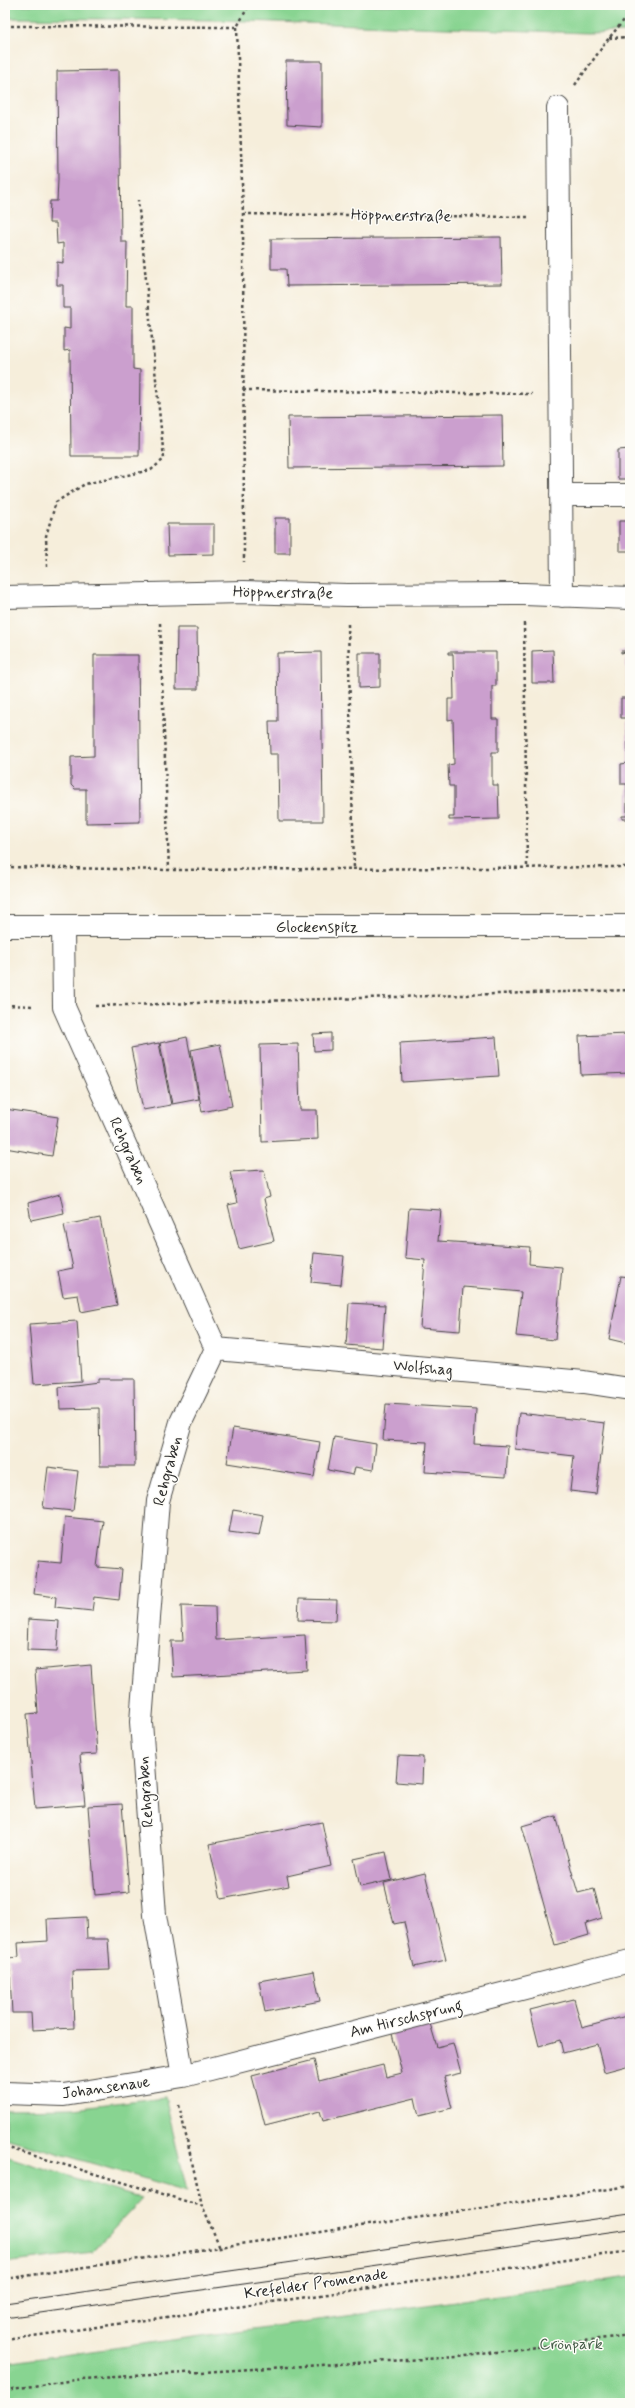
<svg xmlns="http://www.w3.org/2000/svg" width="635" height="2408" font-family="Mynerve,sans-serif">
<rect width="100%" height="100%" fill="#fdfcf7"/>
<filter id="ink" filterUnits="userSpaceOnUse"><feTurbulence type="fractalNoise" baseFrequency=".025" numOctaves="2"/><feDisplacementMap in="SourceGraphic" scale="8" xChannelSelector="R" yChannelSelector="G"/><feConvolveMatrix kernelMatrix="1 2 1 2 8 2 1 2 1" color-interpolation-filters="sRGB"/></filter>
<filter id="wash" filterUnits="userSpaceOnUse"><feTurbulence type="fractalNoise" baseFrequency=".012" numOctaves="4" result="noise"/><feDisplacementMap in="SourceGraphic" scale="16" xChannelSelector="R" yChannelSelector="G"/><feGaussianBlur stdDeviation="0.9" result="paint"/><feColorMatrix in="noise" values="0 0 0 0 0 0 0 0 0 0 0 0 0 0 0 0 0 1.4 0 .05"/><feComposite in="paint" operator="in"/></filter>
<g filter="url(#wash)">
<rect width="100%" height="100%" fill="#f6eedb"/>
<path fill="#88d491" stroke="#5a805e" d="M5,5H630V32L587,33L217,20L5,18Z
M165,2097L187,2191L5,2138V2109L73,2108Z
M5,2156L142,2199L92,2252L5,2263Z
M630,2277V2403H5V2363Z"/>
<g id="blocks">
<path fill="#cb9fce" d="M286,61H322V127L287,125Z
M119,70L121,242H127L126,306H133V369L140,370L139,456H71L70,350L64,351V328L70,329V308H63V285H57V262L63,263V243L57,244L56,223H49L50,201H57L58,180L57,71Z
M501,237L502,284L287,286L286,269H271V239Z
M502,415L503,466L289,468L288,417Z
M630,449V479H618V450Z
M275,518H290V553H275Z
M619,521H630V551H619Z
M167,524H214V554L168,555Z
M177,628H197L198,689H176Z
M553,650L554,683H532V651Z
M621,651H630V819H622V816H627V784H621V764L628,763L627,718H621V698H627L626,652L621,653Z
M321,652L323,821H279L278,754H270L269,721H278L277,653Z
M448,652H496V686H492V719H498V752H492V785H498L499,819L449,820V817H454V786H449L448,765L454,764L453,719L448,720V699H454L453,654H448Z
M359,653H380V687L359,688Z
M94,655H138L140,822L86,823V789H75L71,785V757L94,756Z
M331,1033V1050L314,1051L313,1034Z
M628,1034H630V1073L581,1075L579,1036Z
M187,1037L199,1099L172,1104L160,1043Z
M496,1037L499,1076L402,1082L400,1043Z
M159,1043L171,1105L143,1110L131,1048Z
M220,1044L232,1106L202,1112L191,1050Z
M298,1044L300,1110H317L318,1139L262,1142L260,1045Z
M5,1109L58,1117L52,1156L5,1148Z
M264,1170L270,1197L264,1199L274,1241L239,1249L228,1205L237,1203L230,1172Z
M60,1194L64,1213L31,1220L28,1203Z
M409,1208L441,1210L438,1241L530,1247L529,1264L562,1267L555,1340L516,1336L521,1292L489,1289L463,1287L460,1331L420,1328L425,1260L405,1258Z
M100,1218L117,1305L81,1312L78,1295L63,1297L58,1271L73,1268L64,1225Z
M314,1253L344,1256L341,1285L311,1282Z
M621,1276L630,1277V1344L609,1339Z
M349,1303L385,1305L382,1348L346,1345Z
M77,1321L81,1381L34,1384L29,1324Z
M98,1379H134L135,1466H100L99,1408L60,1409L59,1387L98,1382Z
M386,1404L476,1409L474,1444L508,1446L506,1477L425,1472L427,1442L383,1440Z
M519,1413L605,1423L596,1494L570,1491L574,1456L515,1449Z
M233,1428L320,1442L314,1477L227,1463Z
M334,1437L376,1444L373,1470L355,1467L353,1475L328,1470Z
M48,1467L78,1471L73,1511L43,1508Z
M233,1510L263,1515L259,1536L229,1532Z
M65,1517L103,1521L97,1567L122,1569L119,1600L94,1597L92,1611L55,1607L56,1597L34,1594L38,1561L61,1563Z
M299,1599L337,1600L336,1621L298,1620Z
M181,1606L215,1607L216,1640L305,1635L307,1670L173,1677L171,1641H183Z
M28,1619L59,1621L57,1651L27,1650Z
M91,1665L97,1754L80,1755L85,1805L35,1809L27,1714L38,1713L35,1670Z
M398,1756L423,1757L422,1784L396,1782Z
M122,1804L129,1892L95,1895L88,1806Z
M556,1816L578,1893L594,1889L602,1918L586,1923L589,1935L555,1945L522,1826Z
M322,1822L331,1866L287,1876L289,1886L221,1899L209,1844Z
M386,1852L392,1880L360,1887L354,1859Z
M425,1873L446,1960L414,1967L404,1922L394,1924L384,1883Z
M86,1917L87,1939H108L110,1970L72,1971L74,2028L32,2030L31,2013H12L9,1958L19,1957L18,1943L48,1941L47,1919Z
M314,1971L320,2001L265,2012L259,1981Z
M574,1999L582,2028L630,2015V2065L604,2072L597,2044L563,2053L560,2040L539,2046L530,2010Z
M429,2020L437,2047L453,2043L461,2073L444,2077L452,2108L419,2116L415,2098L323,2121L320,2111L265,2125L252,2076L314,2060L319,2081L383,2065L386,2077L402,2073L391,2030Z"/>
</g>
</g>
<g filter="url(#ink)">
<use href="#blocks" fill-opacity="0" stroke="#494845" stroke-width="1"/>
<g fill="none" stroke-linecap="round" stroke-linejoin="round">
<defs>
<path id="minor" d="M558,108L562,596
M561,495H630
M5,597L244,592L347,595L524,594L630,598
M63,927L64,1007L216,1349L181,1422L158,1501L141,1722L155,1915L183,2076
M216,1349L584,1382L630,1389
M5,2093L64,2095L183,2076L630,1961"/>
<path id="major" d="M5,926H630"/>
</defs>
<use href="#minor" stroke="#494845" stroke-width="24"/>
<use href="#major" stroke="#494845" stroke-width="24"/>
<path stroke="#494845" stroke-width="2.5" stroke-dasharray="3 3" stroke-linecap="butt" d="M5,26L237,27L249,5
M237,27L243,214L244,562
M609,38L630,37
M575,85L609,38L630,13
M243,214L530,217
M243,390L532,394
M47,567L46,536L56,502L85,484L151,470L164,459L138,200
M160,623L169,870
M524,623L527,866
M348,624L354,869
M5,867L169,870L630,867
M5,1005L34,1006
M95,1006L630,990
M179,2105L202,2206
M5,2147L202,2206L220,2247
M5,2279L630,2186
M5,2340L630,2251
M5,2390L82,2379L458,2357L630,2335"/>
<use href="#minor" stroke="#fff" stroke-width="22"/>
<use href="#major" stroke="#fff" stroke-width="22"/>
<path stroke="#2b2b2b" stroke-width="1" d="M5,2303L630,2214
M5,2318L630,2229"/>
</g>
</g>
<g text-anchor="middle" dominant-baseline="central" stroke-width="3" stroke-linejoin="round" paint-order="stroke">
<g font-size="16" fill="#2b2b2b" stroke="#fdfcf7">
<text transform="translate(401 216) rotate(1)">Höppnerstraße</text>
<text transform="translate(283 593) rotate(1)">Höppnerstraße</text>
<text x="317" y="927">Glockenspitz</text>
<text transform="translate(128 1151) rotate(66)">Rehgraben</text>
<text transform="translate(423 1368) rotate(5)">Wolfshag</text>
<text transform="translate(168 1471) rotate(-75)">Rehgraben</text>
<text transform="translate(146 1792) rotate(-94)">Rehgraben</text>
<text transform="translate(406 2019) rotate(-14)">Am Hirschsprung</text>
<text transform="translate(106 2088) rotate(-8)">Johansenaue</text>
<text transform="translate(316 2284) rotate(-8)">Krefelder Promenade</text>
</g>
<g font-size="16" fill="#475e4a" stroke="#fdfcf7">
<text x="571" y="2344">Crönpark</text>
</g>
</g>
<rect width="635" height="2408" fill="none" stroke="#fdfcf7" stroke-width="20"/>
</svg>
